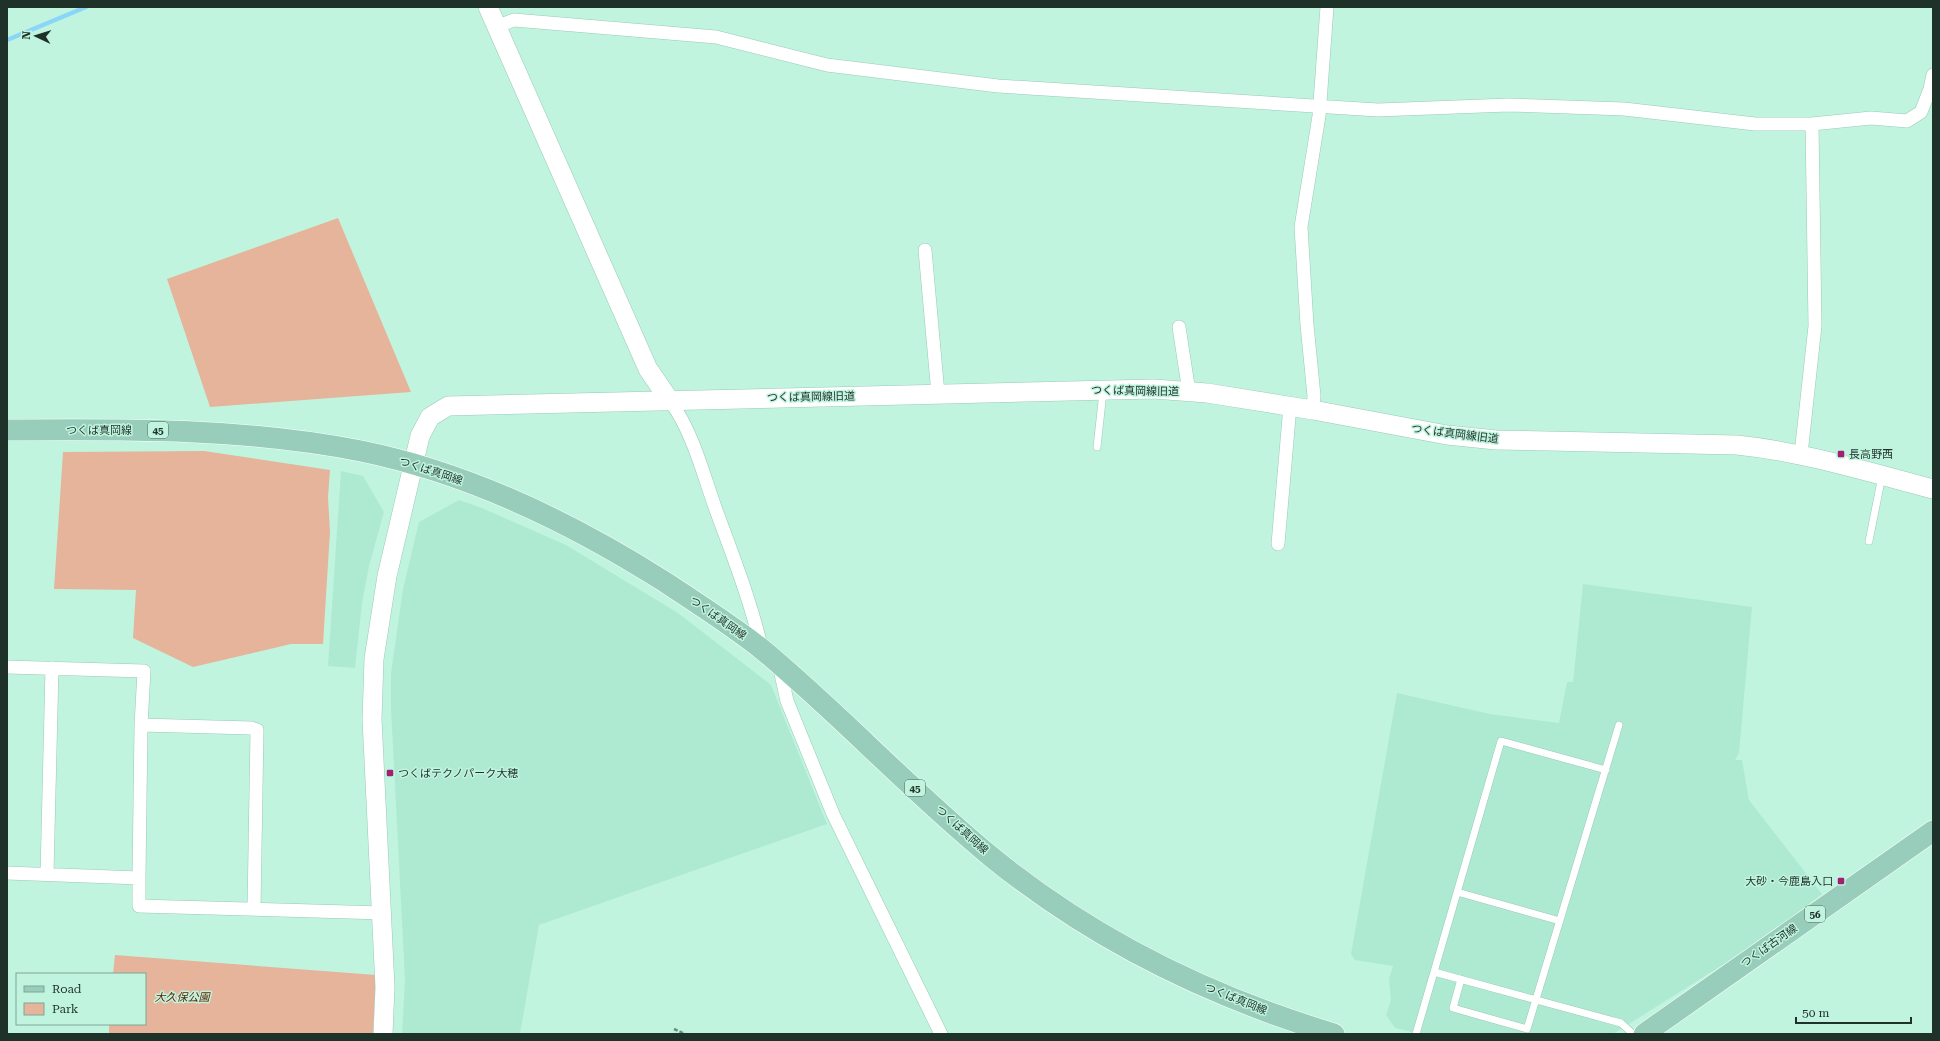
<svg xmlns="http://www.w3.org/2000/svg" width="1940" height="1041" font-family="'Roboto Serif','Noto Sans JP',serif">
<rect width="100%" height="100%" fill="#c1f4df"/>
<path fill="#aeead2" d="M341,471L363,476L384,512L369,566L362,603L355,668L328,666Z
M459,500L482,508L566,545L678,613L771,685L827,824L539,925L520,1034H402L405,980L391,709V673L403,589L419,522Z
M1583,584L1752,607L1739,753L1735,760H1742L1749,800L1822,894L1759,942L1613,1034H1420L1395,1028L1386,1015L1391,1000L1389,979L1393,966L1355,960L1351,954L1397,693L1490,714L1559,723L1567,682H1573Z"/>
<path fill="#e5b49a" d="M338,218L411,392L210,407L167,279Z
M204,451L330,470L328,497L330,532L323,644H291L193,667L133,638L136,590L54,589L63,452Z
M115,955L376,975L373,1034H109V1024H145V974H113Z"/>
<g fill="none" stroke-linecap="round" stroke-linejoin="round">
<path stroke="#8bd6f8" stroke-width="4.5" d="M7,40L86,7"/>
<defs>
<path id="lane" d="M1097,447L1103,392
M1869,541L1882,476
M1457,892L1560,921
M1434,972L1621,1023L1633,1034
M1461,979L1453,1008L1527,1029L1619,725
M1416,1034L1501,741L1606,770"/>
<path id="street" d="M496,27L514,20L716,37L827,65L998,86L1378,110L1508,105L1624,109L1755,124H1812L1871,118L1907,121L1921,112L1930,89L1933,75
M925,250L938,394
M1179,327L1189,392
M670,401C693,432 703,474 716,510C733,556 751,602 762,650
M1313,410L1314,396L1307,325L1301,227L1319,116L1327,7
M1801,454L1815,326L1812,124
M1278,544L1290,406
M779,665L787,701L833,814L941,1034
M7,667L144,671L141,725L139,878L7,873
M141,725L251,728L257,730L254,909
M47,874L52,668
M139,878V906L383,913"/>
<path id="secondary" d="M488,7L648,369L670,401
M383,1034L385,987L372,719L374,659L387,576L420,436L430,417L448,406L1154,389L1207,393L1313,410L1447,435L1496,440L1737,445C1804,452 1868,472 1933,489"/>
<path id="primary" d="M7,430C126,429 244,428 361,451C469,473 572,523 665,582C698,604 733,626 764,651C843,717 914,794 994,859C1094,940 1211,997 1334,1034
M1644,1034L1933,831"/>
</defs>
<use href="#lane" stroke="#99cab7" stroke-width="8"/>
<use href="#street" stroke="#99cab7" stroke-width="14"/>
<use href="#secondary" stroke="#99cab7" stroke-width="20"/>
<use href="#primary" stroke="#fff" stroke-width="22"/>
<path stroke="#6b8e80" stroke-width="2.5" stroke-dasharray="4 2" stroke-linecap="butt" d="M674,1029L685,1034"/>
<use href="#lane" stroke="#fff" stroke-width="7"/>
<use href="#street" stroke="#fff" stroke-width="13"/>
<use href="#secondary" stroke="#fff" stroke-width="19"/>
<use href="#primary" stroke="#98cdbb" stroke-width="21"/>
</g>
<g fill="#a22070" stroke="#c1f4df" stroke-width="1.5">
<rect x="1837" y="450" width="8" height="8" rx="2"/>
<rect x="386" y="769" width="8" height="8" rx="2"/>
<rect x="1837" y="877" width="8" height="8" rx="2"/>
</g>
<g text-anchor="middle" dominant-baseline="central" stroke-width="3" stroke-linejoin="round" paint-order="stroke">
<g fill="#c1f4df" stroke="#4f6c60" stroke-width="1">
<rect x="148" y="422" width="20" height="16" rx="3"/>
<rect x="905" y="780" width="20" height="16" rx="3"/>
<rect x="1805" y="906" width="20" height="16" rx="3"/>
</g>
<g font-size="10" font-weight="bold" fill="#1e322a">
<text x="158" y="430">45</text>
<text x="915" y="788">45</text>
<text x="1815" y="914">56</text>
</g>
<g font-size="11" fill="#1e322a" stroke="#c1f4df">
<text transform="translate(1135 391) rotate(1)">つくば真岡線旧道</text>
<text transform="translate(811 397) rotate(-1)">つくば真岡線旧道</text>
<text x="99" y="430">つくば真岡線</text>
<text transform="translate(1455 434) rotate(7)">つくば真岡線旧道</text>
<text transform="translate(431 471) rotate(18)">つくば真岡線</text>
<text transform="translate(718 618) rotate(35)">つくば真岡線</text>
<text transform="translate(962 830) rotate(42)">つくば真岡線</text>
<text transform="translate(1769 946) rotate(-35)">つくば古河線</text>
<text transform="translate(1236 999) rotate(22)">つくば真岡線</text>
</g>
<g font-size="11" fill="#1e322a" stroke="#c1f4df" text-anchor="start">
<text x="1849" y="454">長高野西</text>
<text x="398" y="773">つくばテクノパーク大穂</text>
<text x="1833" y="881" text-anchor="end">大砂・今鹿島入口</text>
</g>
<g font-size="11" font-style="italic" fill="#5d2500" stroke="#c1f4df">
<text x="182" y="997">大久保公園</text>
</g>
</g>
<rect width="1940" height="1041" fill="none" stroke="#1e322a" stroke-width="16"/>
<rect x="16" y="973" width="130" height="52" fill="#c1f4df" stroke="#80a697"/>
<rect x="24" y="986" width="20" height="6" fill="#98cdbb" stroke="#80a697"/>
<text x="52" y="993" font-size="12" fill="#1e322a">Road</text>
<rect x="24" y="1003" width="20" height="12" fill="#e5b49a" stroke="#80a697"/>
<text x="52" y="1013" font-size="12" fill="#1e322a">Park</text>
<g transform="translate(36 36) rotate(274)" stroke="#c1f4df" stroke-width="3" paint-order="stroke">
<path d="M0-3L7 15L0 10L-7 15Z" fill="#1e322a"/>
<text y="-6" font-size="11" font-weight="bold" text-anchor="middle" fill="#1e322a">N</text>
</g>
<path d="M1796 1017v6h115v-6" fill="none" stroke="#1e322a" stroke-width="2"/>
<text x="1802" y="1017" font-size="12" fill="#1e322a" stroke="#c1f4df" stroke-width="3" paint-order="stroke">50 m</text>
</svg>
